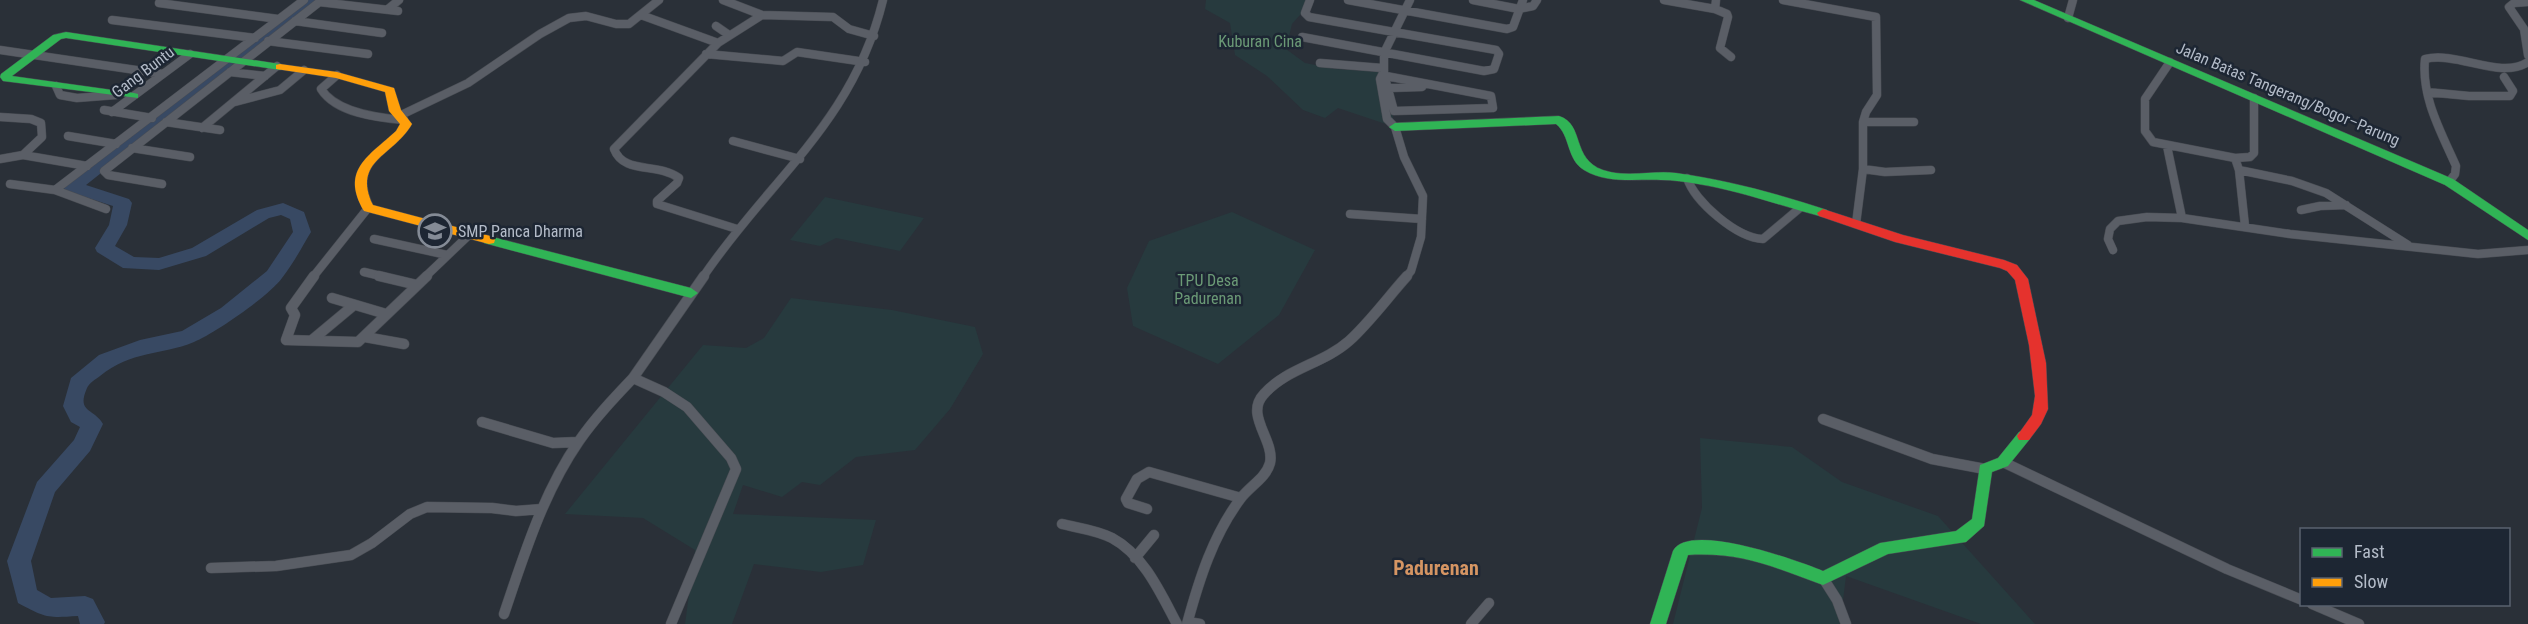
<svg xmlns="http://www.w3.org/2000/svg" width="2528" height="624" font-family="'Roboto Condensed',sans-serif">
<rect width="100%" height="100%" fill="#2a3038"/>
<path fill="#273a3e" d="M1206,0H1311L1308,6L1292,24L1286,49L1305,63L1336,69L1383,72L1395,127L1338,108L1325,118L1303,110L1267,76L1235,55L1230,23L1205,9Z
M825,197L924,218L900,251L836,238L820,246L790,240Z
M1232,212L1315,250L1279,315L1218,364L1133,326L1127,288L1149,241Z
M791,298L892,310L975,327L983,354L950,409L915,450L856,457L820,485L802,482L782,497L743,485L733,514L876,520L863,565L821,572L754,564L732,624H685L695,550L643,518L565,514L703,345L746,348L764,338Z
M1700,438L1792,447L1842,482L1938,516L2035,624H1981L1846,576L1840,624H1673L1702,508Z"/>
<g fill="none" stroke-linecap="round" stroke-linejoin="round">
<path fill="#384963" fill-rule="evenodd" d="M302,0H319L86,185L129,199L132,203L127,225L115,246L134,257L159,258L192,248L257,210L283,203L304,212L311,232C302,247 293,264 282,278C269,296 214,334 194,342C160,356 132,350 100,376C96,379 89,383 87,388C76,413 94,408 103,424L90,451L55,492L31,561L37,590L51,598L85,596L93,599L105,622L104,624H80L78,616C47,618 46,618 18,603L7,561L37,482L74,440L80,427L71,422L63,406L71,378L99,355L140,340L182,331L221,308L267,271L293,232L290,219L281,215L269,218L206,256L159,270L123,268L97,252L95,248L109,225L113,206L66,191L63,187Z"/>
<defs>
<path id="street-far1" d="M723,0L762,15L718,43L614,149C624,175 657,162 679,178L677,183L657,201V204L737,229
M1348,0L1507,29L1513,27L1523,0
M1473,0L1519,9L1533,6L1537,0
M1664,0L1715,9
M1716,0L1715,9L1727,14L1728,17L1720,48L1731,57
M1783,0L1876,17L1877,95L1866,112L1863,122V169L1856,224
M319,2L398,11
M2528,2L2514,3L2509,7L2524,29L2528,55
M159,3L278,19
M388,9L399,0
M641,15L718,43
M762,15L833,17L849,29L874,36
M2068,18L2073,0
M112,20L255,38
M295,21L382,33
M716,26L729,35
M1302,37L1484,71L1494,69L1499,54L1496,50L1309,17L1305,13L1310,0
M268,41L368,54
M0,50L163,74
M706,54L783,61L797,52L865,62
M2170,62L2145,99V131L2153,142L2235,158L2239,170L2292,181L2326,193L2408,245
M1320,63L1382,68
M1384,71L1380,79L1387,119L1395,127L1404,157L1423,196L1421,237L1411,271L1406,277
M230,72L265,76
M337,75L321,89C336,113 378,118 404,120
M1386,76L1491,96L1493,108L1394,111L1384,74V53L1410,0
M56,86L60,95L77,98L116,95
M1389,88L1422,87
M2427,92L2469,96H2510L2513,91L2504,77
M235,102L280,90L304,70
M104,110L152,118
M112,112L190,54
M399,116L468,83L540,34L569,18L586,16L616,24H629L659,0
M0,117L31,119L41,123L42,137L23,155
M166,122L220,130
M1863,122H1914
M202,128L277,66
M68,136L116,144
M733,141L800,159
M2167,146L2182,218
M132,148L190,157
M2235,158L2250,157L2254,153V98
M0,159L23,155L87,166
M1863,169L1885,172L1931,170
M2239,170L2245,226
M1687,178C1695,202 1737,238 1763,239L1801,207
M2449,182L2455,174L2456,166C2441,132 2421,97 2425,59C2458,51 2500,80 2528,62
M10,184L55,190L106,209
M162,184L108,175L104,171L322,0
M55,190L304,0
M2301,210L2320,206L2346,205
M1350,214L1422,219
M374,239L447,255
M2113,250L2108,239L2110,229L2118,221L2147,217L2182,218L2290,234L2478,254L2528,250
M364,272L385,277
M313,277L368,208
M425,277L470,234
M703,277C770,178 853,123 883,0"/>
<path id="street" d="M314,276L291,308L295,315L286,340L358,342L427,276
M379,276L417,285
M332,298L386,314
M365,337L404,344
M312,340L354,305
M1823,419L1932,459L1985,469
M482,422L553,443L578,442
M2003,462L2227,569L2302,600
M1147,509L1128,503L1126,499L1137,479L1149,472L1241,498
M1062,524C1078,528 1097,530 1112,538C1144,555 1161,594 1177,624
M1135,558L1154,535
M211,568L276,566L351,555L372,543L410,514L427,507L492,508L516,511L542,509
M1823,578L1837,600L1846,624
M2312,604L2359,624
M504,614C524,555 543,493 579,441C595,418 614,398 633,378
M1188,622L1200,624
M671,624L736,469L731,458L687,407L664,392L633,378L704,276
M1187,624C1199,580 1213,535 1241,498C1250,486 1266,478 1270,463C1275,440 1244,415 1264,394C1287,368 1323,364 1349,341C1370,322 1388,297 1407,276
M1471,624L1489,603"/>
<path id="fast" d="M2020,0H2034L2453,179L2528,230V240L2445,185Z
M66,32L280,64L286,67L280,70L66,38L61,39L12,76L134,93L138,94V98L3,81L0,77L1,74L53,35Z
M1559,116C1585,124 1571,159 1603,170C1626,178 1653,170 1676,173C1728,180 1778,194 1827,210L1829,213L1823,217C1781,206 1741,191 1698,184C1686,182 1673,180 1661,180C1635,179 1607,184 1584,170C1566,159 1571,136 1556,124L1395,131L1389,127L1395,123Z
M489,236L691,288L698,293L691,298L484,243L483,240L484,237Z
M2024,430L2029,432L2031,436L2029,440L2008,466L1992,472L1984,526L1966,542L1888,554L1823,585C1773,567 1743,552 1688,555L1666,624H1650L1673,551C1688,521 1799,561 1823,571L1880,543L1956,531L1972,519L1980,465L1998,458L2019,432Z"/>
<path id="slow" d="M280,64L337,72L394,88L401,110L412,124C393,157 352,160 373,205L494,237L495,240L494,243L489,244L364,211C340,170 369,156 396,131L400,124L389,111L385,92L336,78L276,69V65Z"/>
<path id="jam" d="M1823,209L1903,235L2004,260L2017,265L2028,279L2046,363L2048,409L2041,424L2029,440H2019L2017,436L2032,415L2035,396L2029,345L2015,280L2007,271L2000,268L1895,242L1819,216L1817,213Z"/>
</defs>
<use href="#street-far1" stroke="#484c53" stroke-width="9"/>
<use href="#street" stroke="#484c53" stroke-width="11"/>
<use href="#fast" stroke="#484c53" stroke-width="1"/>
<use href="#slow" stroke="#484c53" stroke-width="1"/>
<use href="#jam" stroke="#484c53" stroke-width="1"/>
<use href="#street-far1" stroke="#5a5e66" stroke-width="8"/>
<use href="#street" stroke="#5a5e66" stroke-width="10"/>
<use href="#fast" fill="#30b455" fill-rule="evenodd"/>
<use href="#slow" fill="#ff9f0a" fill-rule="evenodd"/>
<use href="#jam" fill="#e5322d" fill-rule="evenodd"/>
</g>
<defs>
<symbol id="school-ring" viewBox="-11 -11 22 22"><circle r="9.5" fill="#1d2633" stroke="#848b96" stroke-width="1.5"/><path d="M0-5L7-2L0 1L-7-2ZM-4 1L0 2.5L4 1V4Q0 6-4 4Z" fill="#848b96"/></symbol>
</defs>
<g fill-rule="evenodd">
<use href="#school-ring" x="416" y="212" width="38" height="38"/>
</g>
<g text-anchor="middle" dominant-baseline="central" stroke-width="5" stroke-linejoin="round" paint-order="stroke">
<g font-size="16" fill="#6b9a76" stroke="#1d2633">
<text x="1260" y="41">Kuburan Cina</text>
<text x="1208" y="280">TPU Desa<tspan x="1208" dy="18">Padurenan</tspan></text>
</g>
<g font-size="16" fill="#b4bcc9" stroke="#1d2633">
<text transform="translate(143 72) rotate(-37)">Gang Buntu</text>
<text transform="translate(2288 94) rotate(23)">Jalan Batas Tangerang/Bogor–Parung</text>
</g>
<g font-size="16" fill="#b4bcc9" stroke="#1d2633" text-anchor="start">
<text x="458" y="231">SMP Panca Dharma</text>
</g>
<g font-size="20" font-weight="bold" fill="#d59563" stroke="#1d2633">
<text x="1436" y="568">Padurenan</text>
</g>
</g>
<rect x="2300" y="528" width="210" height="78" fill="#1d2633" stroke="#59626f" stroke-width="1.5"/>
<rect x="2312" y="548" width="30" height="9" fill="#30b455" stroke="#59626f" stroke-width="1.5"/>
<text x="2354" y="558" font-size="18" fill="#b4bcc9">Fast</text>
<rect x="2312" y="578" width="30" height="9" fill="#ff9f0a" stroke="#59626f" stroke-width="1.5"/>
<text x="2354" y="588" font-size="18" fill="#b4bcc9">Slow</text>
</svg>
